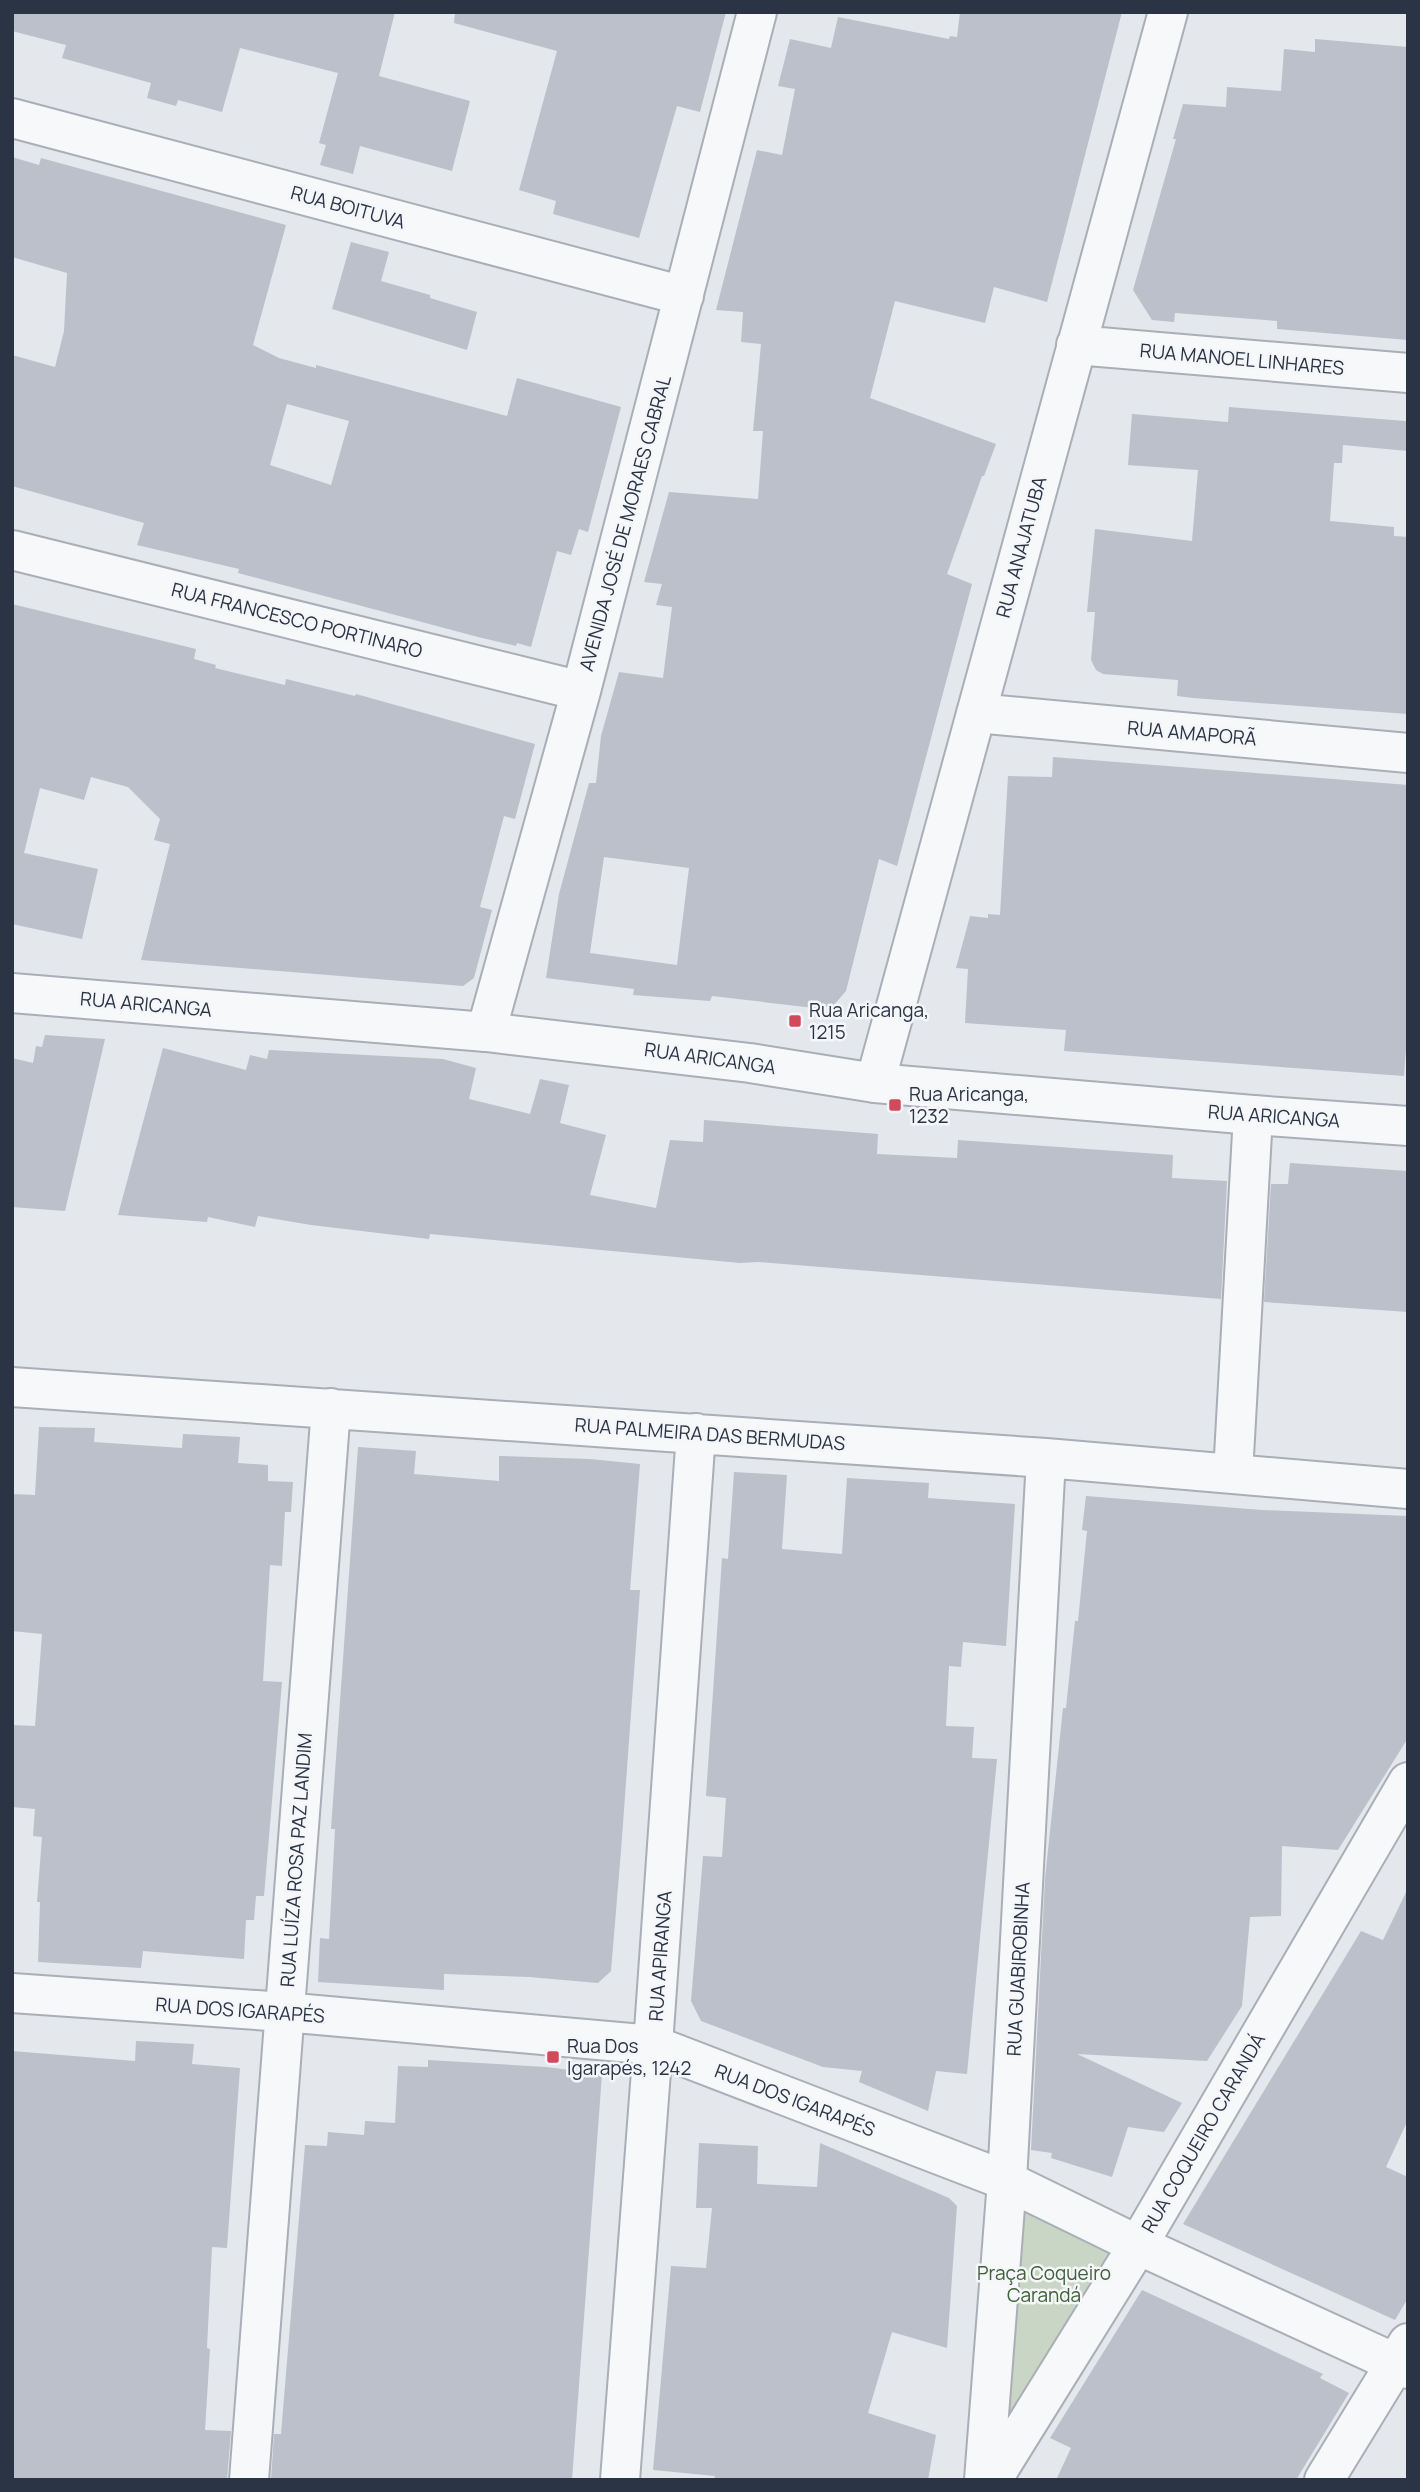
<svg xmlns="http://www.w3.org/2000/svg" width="1420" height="2492" font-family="Manrope,sans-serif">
<rect width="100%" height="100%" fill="#e4e7ec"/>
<path fill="#c9d6c5" d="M991,2197L1130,2258L992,2480Z"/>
<path fill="#bbc0ca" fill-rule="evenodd" d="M12,12H395L379,76L470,101L452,171L360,146L353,174L320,165L326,145L319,143L338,73L240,48L222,112L178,100L176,106L147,98L151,83L62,58L66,45L12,31Z
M455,12H726L700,112L677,106L639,238L553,214L556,201L519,190L557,51L454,23Z
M960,12H1122L1047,302L994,287L985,323L895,301L870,398L996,444L984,476H982L947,574L972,584L897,866L879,859L846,991L833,1006L814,1008L712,996L710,1001L633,995L634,989L546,978L559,894L589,783H596L601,736L619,672L663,678L672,607L656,605L662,584L644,582L669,492L758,499L763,431H753L761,344L741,342L743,312L716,310L757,150L782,155L795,89L778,86L790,39L831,48L838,17L949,39L950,36L957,37ZM604,857L689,868L677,965L590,953Z
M1315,39L1408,47V340L1277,329V321L1175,313L1174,322L1152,320L1133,290L1176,139H1173L1183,104L1226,107L1227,87L1281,91L1284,49L1315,52Z
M12,157L39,165L41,158L286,225L253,345L279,358L316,368V365L507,416L517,378L621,407L588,532L579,529L571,555L557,551L531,647L517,643L516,646L478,637L238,573L239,569L137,545L144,523L12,486V355L55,367L64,331L67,273L12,257ZM287,404L349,421L331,485L270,465Z
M351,242L389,252L381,281L430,295V298L477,312L467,350L332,309Z
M1229,407L1405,421L1408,423V451L1343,445L1342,463H1334L1330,521L1394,527V536L1408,537V714L1193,698L1177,696L1178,680L1103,674L1096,670L1091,660L1095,612H1087L1095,529L1192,541L1198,470L1128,465L1132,414L1228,422Z
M12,604L196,649L194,659L216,665L215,668L285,685L286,679L355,696L356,694L535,744L515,819L504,816L480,907L492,910L474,978L463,986L141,960L170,844L154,840L160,819L128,787L91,777L84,800L40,788L24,853L98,869L82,939L12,924Z
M1053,757L1408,785V1020L1404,1076L1064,1051L1066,1030L965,1023L968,969L956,968L970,916L988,918V914L1000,915L1008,776L1052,777Z
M45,1035L105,1039L65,1211L12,1207V1058L33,1063L36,1046L42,1047Z
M163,1048L246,1070L250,1055L267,1059L269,1050L443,1059L476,1068L469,1099L530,1114L540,1079L569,1085L560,1123L606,1135L590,1195L656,1208L670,1140L703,1142L704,1120L878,1134L877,1154L957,1158L958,1140L1173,1155L1172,1178L1227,1181L1221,1299L758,1262L740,1263L430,1234L429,1239L311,1225L258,1216L255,1227L208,1217L207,1222L118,1215Z
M1290,1163L1408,1171V1312L1264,1302L1271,1184H1288Z
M39,1427L95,1428L94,1442L182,1448L183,1434L240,1437L238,1463L268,1465V1481L293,1482L291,1512H285L282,1566L270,1565L263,1681L282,1682L264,1896H256L254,1920H246L244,1959L143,1951L141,1968L38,1962L40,1902H37L42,1837L33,1836L35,1809L12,1807V1725L35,1726L42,1634L12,1631V1494L35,1495Z
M358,1447L416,1451L414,1474L499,1481V1456L590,1459L640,1464L630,1590H640L621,1851L611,1971L598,1983L529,1977L444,1974V1990L318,1982L320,1938L329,1939L335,1829H331Z
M734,1472L787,1475L782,1549L842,1554L847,1478L929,1483L928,1498L1015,1504L1006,1646L963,1642L961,1667L949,1666L946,1726L974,1727L972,1758L997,1759L967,2074L936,2071L928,2111L859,2082L862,2071L823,2067L701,2021L691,2001L703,1856L722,1857L726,1798L706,1796L722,1558L728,1559Z
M1086,1496L1262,1510L1408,1516V1738L1338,1850L1282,1846L1281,1916L1250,1917L1242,2006L1207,2061L1077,2054L1182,2103L1164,2132L1128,2127L1112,2177L1051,2158L1052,2153L1031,2150L1045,1879L1063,1708H1066L1075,1621H1078L1087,1531L1082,1530Z
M1408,1888V2120L1386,2167L1408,2177V2298L1395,2320L1183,2224L1361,1931L1383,1940Z
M136,2041L194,2044L192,2064L240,2068L227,2248L212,2247L207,2348L210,2349L205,2430L231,2431L227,2480H12V2051L135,2061Z
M428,2060L546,2067L602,2074L572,2480H271L274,2434H281L305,2145L327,2146L328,2132L364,2135L365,2121L395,2123L398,2066L428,2067Z
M699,2143L758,2146L757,2184L817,2187L820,2143L949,2198L957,2206L947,2348L892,2332L868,2413L936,2435L928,2480H714L715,2476L653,2470L671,2266L706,2268L712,2208H696Z
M1142,2290L1323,2374L1320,2378L1349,2393L1296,2480H1056L1071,2448L1050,2438Z"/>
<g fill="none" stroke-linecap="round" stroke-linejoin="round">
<defs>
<path id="minor" d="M12,118L684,296
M1076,345L1408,373
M12,550L581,691
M976,713L1408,753
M486,1032L581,691L757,12
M875,1083L1168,12
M12,1387L1046,1458L1408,1489
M1233,1474L1253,1115
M12,1993L284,2012L653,2045L1007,2181L1138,2245L1408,2369
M249,2480L331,1408
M620,2480L653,2045L696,1433
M984,2480L1007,2181L1046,1458
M992,2480L1138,2245L1408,1782
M1324,2480L1408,2343"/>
<path id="tertiary" d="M12,993L486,1032L750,1063L875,1083L1253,1115L1408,1126"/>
</defs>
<use href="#minor" stroke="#a9aeb7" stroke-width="42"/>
<use href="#tertiary" stroke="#a9aeb7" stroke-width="42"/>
<use href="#minor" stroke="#f7f8fa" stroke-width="38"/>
<use href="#tertiary" stroke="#f7f8fa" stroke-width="38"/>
</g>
<g fill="#d1495b" stroke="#f4f6f9" stroke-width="2.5">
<rect x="788" y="1014" width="14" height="14" rx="3.5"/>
<rect x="888" y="1098" width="14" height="14" rx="3.5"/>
<rect x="546" y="2050" width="14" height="14" rx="3.5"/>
</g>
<g text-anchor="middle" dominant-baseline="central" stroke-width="5" stroke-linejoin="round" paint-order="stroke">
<g font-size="19" fill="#2b3445" stroke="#f4f6f9">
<text transform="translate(348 207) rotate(15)">RUA BOITUVA</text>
<text transform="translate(1242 359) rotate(5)">RUA MANOEL LINHARES</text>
<text transform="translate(625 523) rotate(-75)">AVENIDA JOSÉ DE MORAES CABRAL</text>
<text transform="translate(1021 547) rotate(-75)">RUA ANAJATUBA</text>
<text transform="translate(297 620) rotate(14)">RUA FRANCESCO PORTINARO</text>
<text transform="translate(1192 733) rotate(5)">RUA AMAPORÃ</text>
<text transform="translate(146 1004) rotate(5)">RUA ARICANGA</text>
<text transform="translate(710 1058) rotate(8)">RUA ARICANGA</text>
<text transform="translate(1274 1116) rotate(4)">RUA ARICANGA</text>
<text transform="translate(710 1434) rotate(4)">RUA PALMEIRA DAS BERMUDAS</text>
<text transform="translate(296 1860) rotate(-86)">RUA LUÍZA ROSA PAZ LANDIM</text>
<text transform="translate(660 1956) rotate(-86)">RUA APIRANGA</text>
<text transform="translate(1018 1969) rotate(-87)">RUA GUABIROBINHA</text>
<text transform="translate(240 2010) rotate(4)">RUA DOS IGARAPÉS</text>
<text transform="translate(795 2100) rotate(21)">RUA DOS IGARAPÉS</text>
<text transform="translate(1203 2133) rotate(-60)">RUA COQUEIRO CARANDÁ</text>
</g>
<g font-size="19" fill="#2b3445" stroke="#f4f6f9" text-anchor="start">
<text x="809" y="1010">Rua Aricanga,<tspan x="809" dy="22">1215</tspan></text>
<text x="909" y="1094">Rua Aricanga,<tspan x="909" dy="22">1232</tspan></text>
<text x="567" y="2046">Rua Dos<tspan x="567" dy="22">Igarapés, 1242</tspan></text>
</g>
<g font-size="19" fill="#3f6138" stroke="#f4f6f9">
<text x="1044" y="2273">Praça Coqueiro<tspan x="1044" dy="22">Carandá</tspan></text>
</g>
</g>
<rect width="1420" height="2492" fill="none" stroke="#2b3445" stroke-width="28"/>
</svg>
